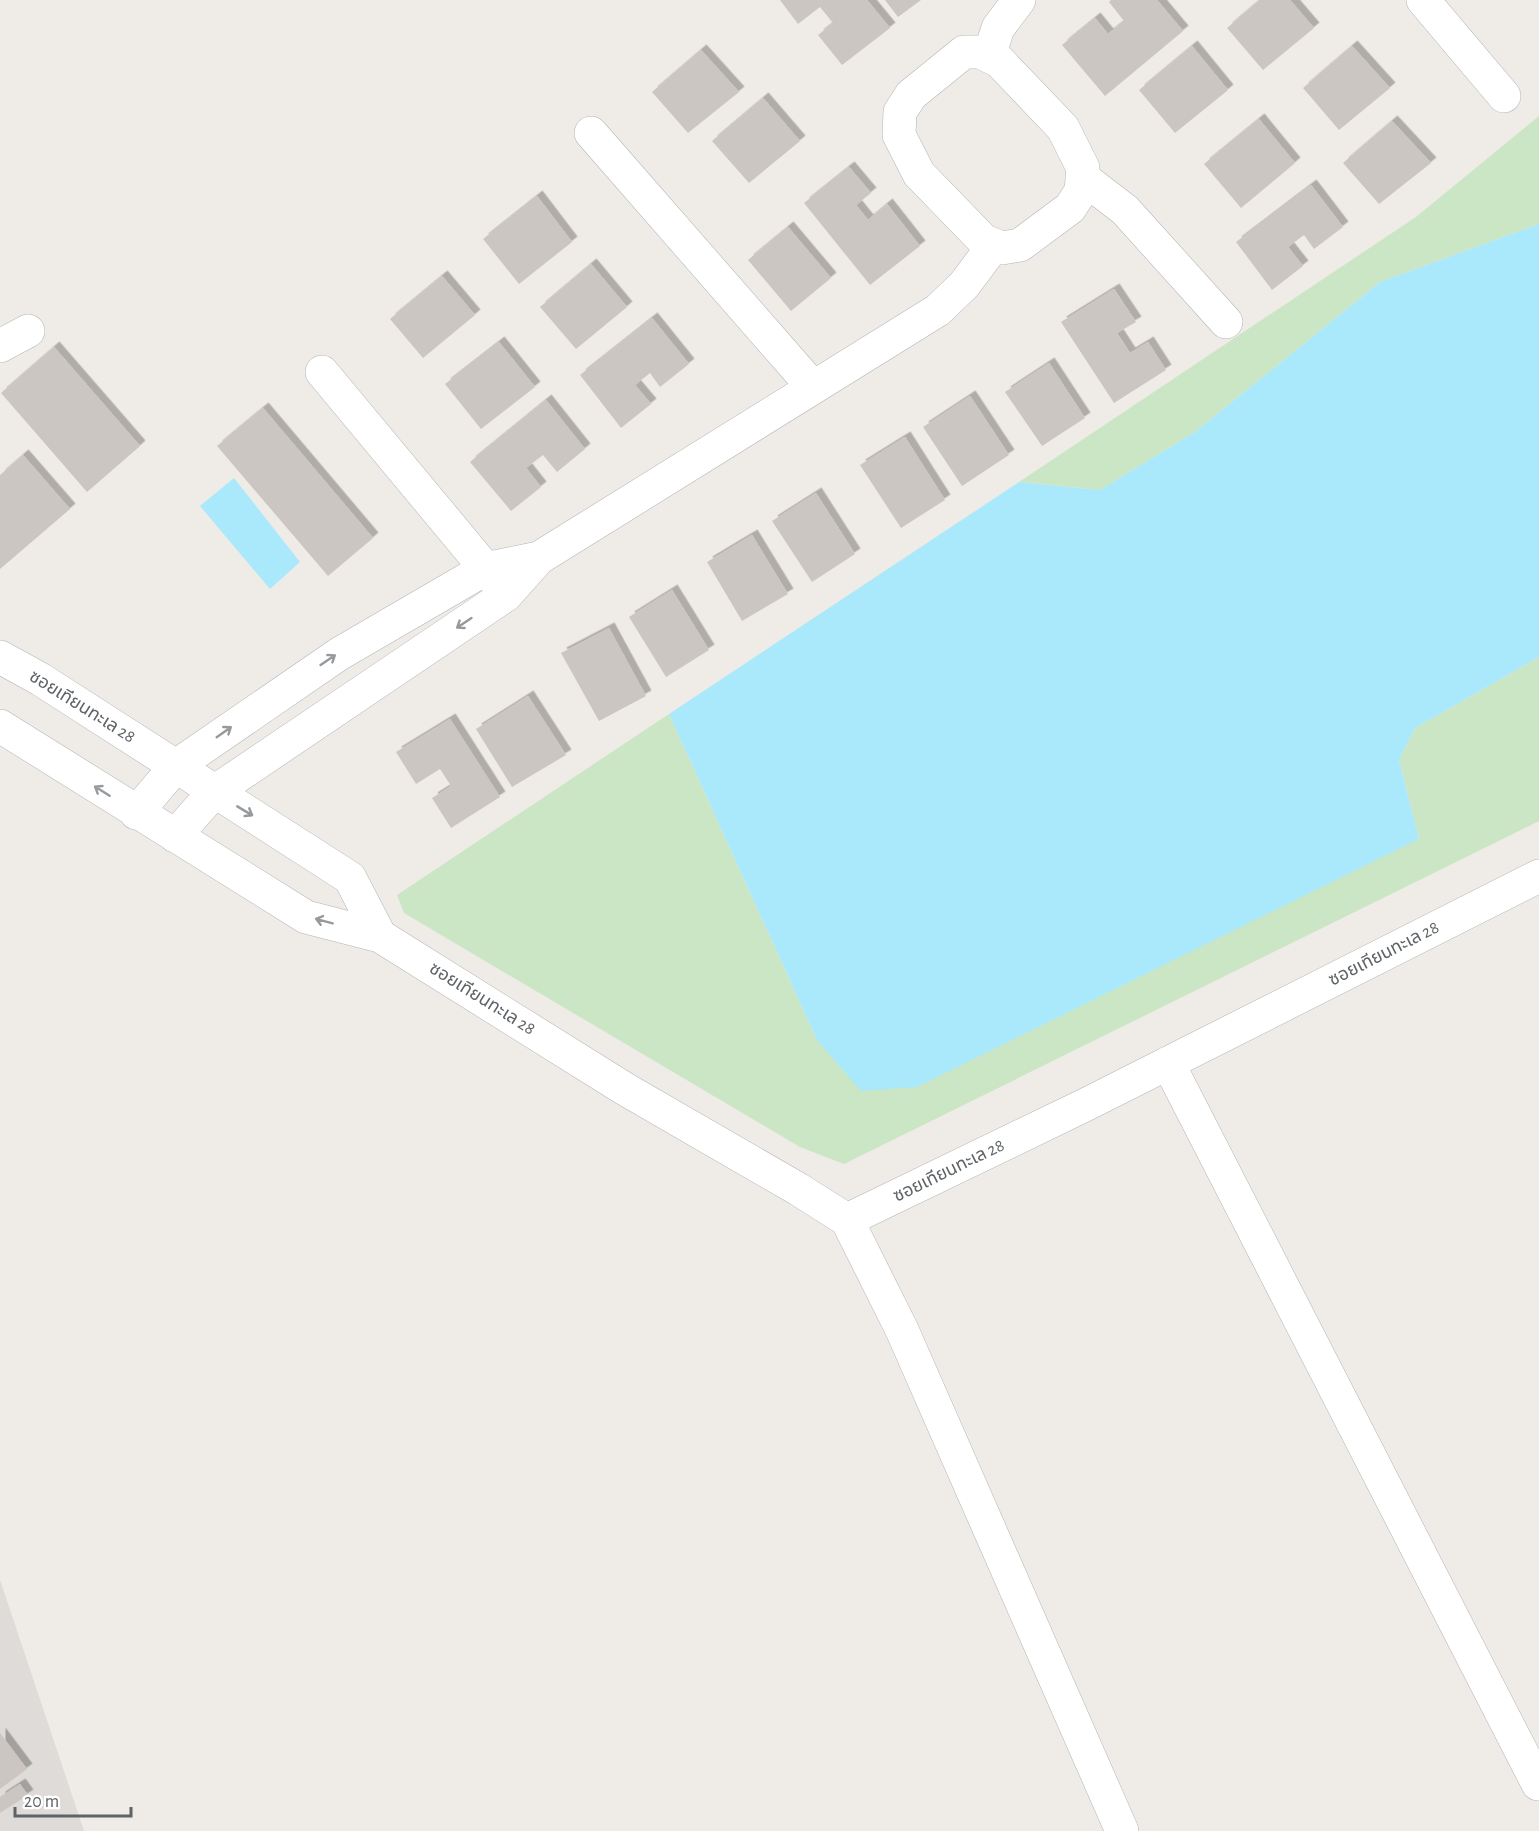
<svg xmlns="http://www.w3.org/2000/svg" width="1539" height="1831" font-family="'Alegreya Sans','Noto Sans Thai',sans-serif">
<defs>
<filter id="shadow"><feDropShadow dx="5.5" dy="-5.5" stdDeviation="0" flood-color="#0004"/></filter>
</defs>
<rect width="100%" height="100%" fill="#efebe6"/>
<path fill="#dedbd8" d="M0,1580L84,1831H0Z"/>
<path fill="#cbe6c4" d="M1539,116V224L1380,282L1195,432L1100,490L1019,482L1416,217Z
M1539,657V821L844,1164L800,1147L404,913L397,895L669,714L817,1040L1419,839L1399,760L1415,728Z"/>
<path fill="#aae9fc" d="M1539,224V657L1415,728L1399,760L1419,839L917,1087L861,1091L817,1040L669,714L1019,482L1100,490L1195,432L1380,282Z
M234,478L300,562L270,589L200,506Z"/>
<path fill="#cbc6c2" filter="url(#shadow)" d="M780,0H867L890,28L842,65L818,35L833,23L820,7L798,24Z
M885,0H921L898,17Z
M1111,0H1157L1183,31L1105,96L1062,45L1095,18L1108,34L1124,21L1109,2Z
M1260,0H1290L1314,28L1263,70L1227,28Z
M1192,46L1228,90L1175,133L1139,90Z
M1352,46L1390,88L1339,130L1303,88Z
M701,50L739,92L688,133L652,92Z
M763,98L800,141L749,183L712,141Z
M1259,119L1295,163L1241,208L1204,164Z
M1392,121L1431,163L1379,204L1343,163Z
M849,167L871,193L856,205L868,220L887,204L920,246L870,285L804,203Z
M1311,185L1343,227L1314,249L1304,235L1288,247L1303,266L1272,290L1236,242Z
M537,196L572,242L519,284L483,239Z
M788,227L831,278L791,311L748,260Z
M591,264L627,307L576,349L540,307Z
M442,276L475,315L423,358L390,319Z
M1114,289L1136,322L1117,333L1130,353L1148,342L1166,370L1114,403L1061,322Z
M652,318L689,364L660,387L650,373L635,385L651,404L621,428L580,375Z
M499,342L535,387L481,429L445,384Z
M54,347L140,446L87,492L1,393Z
M1049,363L1085,418L1042,446L1005,392Z
M970,396L1009,455L962,486L923,427Z
M546,400L585,449L557,472L543,455L526,468L541,487L511,511L470,462Z
M263,408L373,538L328,576L217,446Z
M905,437L945,500L901,528L860,465Z
M23,455L70,509L0,569V475Z
M816,493L855,554L812,582L772,521Z
M752,535L788,594L742,621L707,562Z
M672,590L709,650L666,677L629,617Z
M609,628L646,696L599,721L561,653Z
M528,696L566,755L512,787L476,729Z
M450,719L500,797L451,828L432,798L451,786L440,769L416,784L396,752Z
M0,1733L27,1769L0,1789Z
M20,1784L28,1795L0,1813V1797Z"/>
<g fill="none" stroke-linecap="round" stroke-linejoin="round">
<defs>
<path id="minor" d="M1423,0L1504,96
M964,52H980L999,61L1063,128L1083,168L1081,191L1070,208L1020,245L1002,248L984,241L919,174L899,135L900,112L911,95Z
M989,56L998,28L1019,0
M591,133L812,386
M1082,177L1125,210L1226,322
M0,346L28,331
M322,372L500,586
M0,657L40,679L350,878L380,936
M0,726L306,917L380,936L625,1089L798,1189L847,1220L1085,1105L1539,876
M136,813L176,766L339,654L485,569L539,558
M175,836L214,792L506,595L539,558L938,310L964,285L994,245
M1168,1063L1538,1784
M847,1220L902,1330L1122,1831"/>
</defs>
<use href="#minor" stroke="#b1b5b8" stroke-width="34"/>
<use href="#minor" stroke="#fff" stroke-width="33"/>
</g>
<defs><path id="oneway-shaft" d="M-6 0H5M1.5-3L5.5 0L1.5 3" fill="none" stroke-width="1.6" stroke-linecap="round" stroke-linejoin="round" transform="scale(1.5)"/></defs>
<g stroke="#969a9c">
<use href="#oneway-shaft" transform="translate(464 623) rotate(146)"/>
<use href="#oneway-shaft" transform="translate(328 660) rotate(-34)"/>
<use href="#oneway-shaft" transform="translate(224 732) rotate(-35)"/>
<use href="#oneway-shaft" transform="translate(102 791) rotate(-148)"/>
<use href="#oneway-shaft" transform="translate(245 811) rotate(31)"/>
<use href="#oneway-shaft" transform="translate(324 921) rotate(-165)"/>
</g>
<g text-anchor="middle" dominant-baseline="central" stroke-width="4.5" stroke-linejoin="round" paint-order="stroke">
<g font-size="18" fill="#5e6366" stroke="#fff">
<text transform="translate(82 707) rotate(32)">ซอยเทียนทะเล 28</text>
<text transform="translate(1384 954) rotate(-27)">ซอยเทียนทะเล 28</text>
<text transform="translate(482 999) rotate(32)">ซอยเทียนทะเล 28</text>
<text transform="translate(949 1171) rotate(-26)">ซอยเทียนทะเล 28</text>
</g>
</g>
<path d="M15 1807v9h116v-9" fill="none" stroke="#5e6366" stroke-width="3"/>
<text x="24" y="1807" font-size="18" fill="#5e6366" stroke="#ffffff" stroke-width="4.5" paint-order="stroke">20 m</text>
</svg>
